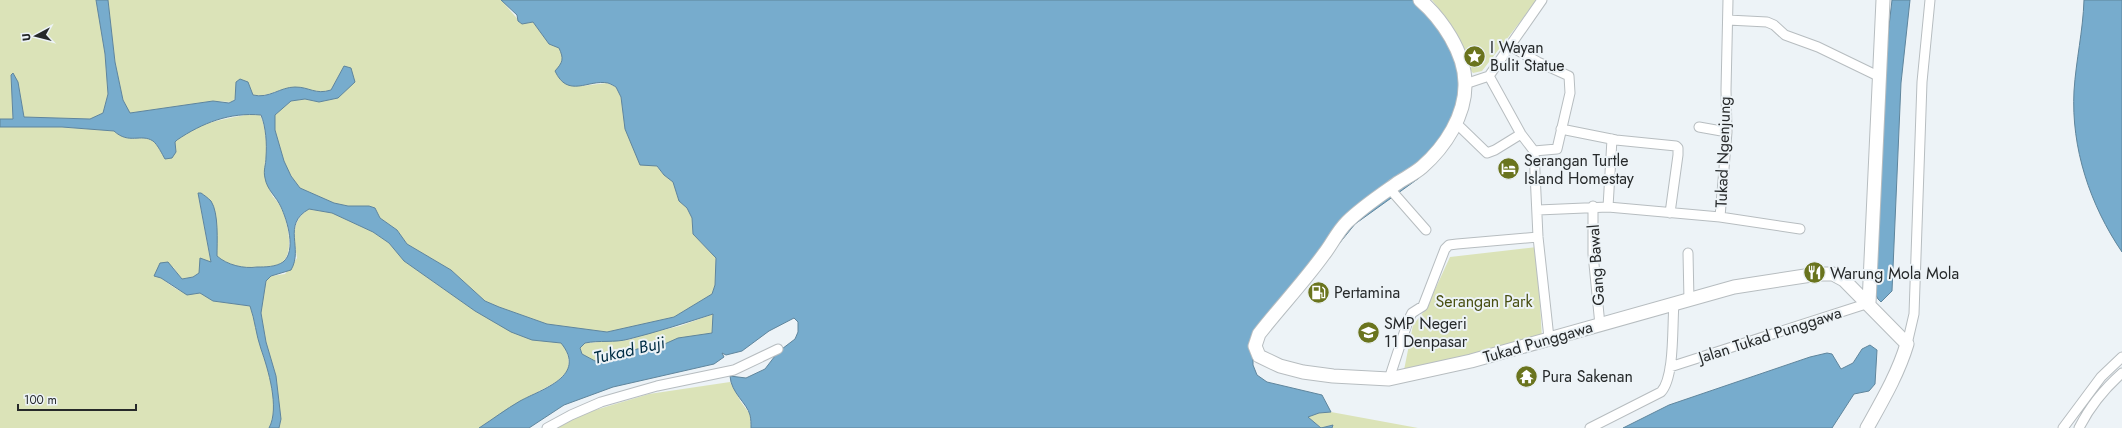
<svg xmlns="http://www.w3.org/2000/svg" width="2122" height="428" font-family="Jost,sans-serif">
<rect width="100%" height="100%" fill="#edf3f7"/>
<path fill="#dbe3b8" d="M0,0H96L105,54L108,94L103,113L90,119L24,117L18,82L11,75L13,120L0,119Z
M108,0H501L522,24L533,22L549,44L559,48L563,58L562,63L581,86L607,83L616,87L621,97L625,129L664,175L673,182L679,201L687,208L692,218L693,234L716,258L715,285L712,294L674,317L607,332L547,324L499,307L485,301L451,270L407,244L397,230L380,218L375,208L369,206H348L334,203L300,188L291,176L284,161L275,130V115L291,101L305,99L319,102L338,98L344,66L331,90C316,95 305,87 290,88C277,89 267,98 253,95L248,82H236V97L232,102L213,101L130,113L123,100L115,62Z
M1432,0H1537L1482,71L1473,73L1466,65L1453,28Z
M245,115H260C266,127 267,145 266,158C266,161 264,163 265,166C265,174 268,186 271,193C273,198 278,201 280,206C287,218 296,254 281,263C274,267 265,267 257,267C244,269 227,265 217,256V234L198,194L211,263L205,261L201,265L199,273L193,277L182,279L173,267L161,278C173,287 184,297 200,293L213,301L250,306C255,320 256,335 261,349C268,369 280,408 269,428H0V127H62L114,131C129,145 142,133 153,141C158,145 162,154 165,159L176,152L175,142C195,123 220,120 245,115Z
M309,209L332,213L373,232L389,243L404,261L475,311L554,342L561,343C568,351 570,360 568,371L556,382L523,400L479,428H279L281,419L276,376L266,342L261,313L266,281L271,276L285,274L297,258C294,239 290,221 309,209Z
M1537,247L1542,339L1404,370L1413,325L1426,309L1450,257Z
M713,314L712,333L595,361L582,354L580,347L585,343L628,340L650,333L680,326Z
M730,382L741,402L750,414L751,428H555L575,416L649,394Z
M1331,412L1418,428H1332V425L1321,428L1308,417L1319,413Z"/>
<path fill="#77accd" stroke="#5f859c" fill-rule="evenodd" d="M96,0H108L115,62L123,100L130,113L213,101L229,103L235,100L236,82L240,79L248,82L253,95C269,99 280,87 295,87C310,87 315,95 331,90L344,66L351,68L355,82L338,98L319,102L305,99L291,101L275,115V130L284,161L291,176L300,188L334,203L348,206H369L375,208L380,218L397,230L407,244L451,270L485,301L499,307L547,324L607,332L674,317L712,294L715,285L716,258L693,234L692,218L687,208L679,201L673,182L664,175L657,166L640,165L625,129L621,97L616,87C614,86 611,84 608,83C588,79 568,99 555,71C563,62 564,59 559,48L549,44L533,22L522,24L518,21L517,15L501,0H1414L1423,4L1456,60L1465,100L1441,155L1419,178L1355,224L1269,330L1253,355V365L1257,375L1267,382L1322,395L1331,412L1319,413L1308,417L1321,428L1333,425L1332,428H751C751,424 751,419 750,415C747,403 731,393 730,376L746,378L765,369L778,352L795,339L798,332V322L794,318L769,331L742,351L726,355L722,353L724,357L714,364L613,387L564,405L529,428H479C493,419 506,409 520,401C542,389 588,376 561,343L532,340L511,332L475,311L404,261L389,243L373,232L332,213L309,209C281,225 304,248 291,270L271,276L266,281L261,313L266,342L276,376L281,419L279,428H269C280,408 268,369 261,349C256,335 255,320 250,306L213,301L200,293L187,295L161,278L154,276L160,263L168,262L182,279L193,277L199,273L200,258L211,262L198,193H201C204,195 208,198 211,201C219,213 217,242 217,256C227,265 244,269 257,267C265,267 276,267 283,262C297,251 287,220 281,207C276,196 267,190 265,178C263,170 266,165 266,157C267,144 266,127 261,115C230,112 202,123 177,140L175,142L176,152L172,158L165,159C162,154 158,145 153,141C141,133 129,145 114,131L62,127H0V119H13L11,75L13,73L18,82L24,117L90,119L103,113L108,94L105,54ZM713,314L712,333L678,338L658,347L637,349L623,355L595,361L582,354L580,348L585,343C599,340 615,343 629,339C657,332 685,323 713,314Z
M1892,0H1910L1901,83L1892,291L1881,302L1878,299L1871,286L1882,87Z
M2084,0H2122V252C2090,205 2071,148 2074,91C2076,60 2083,31 2084,0Z
M1870,345L1877,350L1875,384L1869,391L1854,394L1832,428H1623L1669,405L1810,357L1827,353L1832,354L1841,369L1853,363L1862,349Z"/>
<g fill="none" stroke-linecap="round" stroke-linejoin="round">
<defs>
<path id="street" d="M1728,20L1767,22L1774,25L1785,35L1818,47L1878,76
M1510,46L1538,62L1569,76L1570,93L1557,149L1534,151
M1489,76L1521,134L1534,151L1538,237L1549,338
M1465,84L1489,76L1542,0
M1456,123L1487,153L1495,150L1521,134
M1699,127L1727,132
M1561,129L1616,140L1676,146L1678,148V155L1670,213
M1390,189L1426,230
M1593,206V254L1600,325
M1608,207L1612,139
M1538,210L1608,207L1720,217L1800,229
M1720,217L1727,132L1726,90L1728,0
M1688,253L1689,300
M1907,344L1914,314L1922,82L1930,0
M1670,367L1869,303
M1389,379L1408,321L1412,313L1423,306L1445,249L1449,245L1457,244L1538,237
M547,428L571,415L601,402L657,386L734,370L778,349
M1590,428L1661,392C1675,377 1672,325 1674,304
M2063,428L2101,377L2122,357
M2079,428C2090,406 2104,389 2122,373"/>
<path id="secondary" d="M1420,0C1442,19 1465,53 1465,83C1466,115 1445,147 1422,167C1415,173 1407,177 1399,182C1382,194 1362,207 1347,222C1337,232 1332,244 1324,254C1304,282 1280,307 1259,334L1255,346L1259,356L1280,366L1303,372L1333,376L1389,379L1471,361L1734,287L1818,274H1833L1844,280L1907,344C1898,374 1882,401 1867,428
M1869,303L1883,0"/>
</defs>
<use href="#street" stroke="#b7bdc0" stroke-width="11"/>
<use href="#secondary" stroke="#b7bdc0" stroke-width="15"/>
<use href="#street" stroke="#fff" stroke-width="9"/>
<use href="#secondary" stroke="#fff" stroke-width="13"/>
</g>
<defs>
<symbol id="sight-disc" viewBox="-11 -11 22 22"><circle r="9.5" fill="#6a741e" stroke="#edf3f7"/><path d="M0-6L1.8-2.2L6-1.7L2.9 1.2L3.7 5.4L0 3.3L-3.7 5.4L-2.9 1.2L-6-1.7L-1.8-2.2Z" fill="#fff"/></symbol>
<symbol id="hotel-disc" viewBox="-11 -11 22 22"><circle r="9.5" fill="#6a741e" stroke="#edf3f7"/><path d="M-6-4.5h1.5V1H6V5H4.5V3h-9V5H-6ZM-4 0a1.8 1.8 0 1 1 3.6 0ZM.5 0V-2.5h3Q6-2.5 6 0Z" fill="#fff"/></symbol>
<symbol id="restaurant-disc" viewBox="-11 -11 22 22"><circle r="9.5" fill="#6a741e" stroke="#edf3f7"/><path d="M-5-6h1v4h1v-4h1v4h1v-4h1v5L-1.5 .5V6h-2V.5L-5-1ZM5-6V6H3V1.5H1.5Q1.5-4 5-6Z" fill="#fff"/></symbol>
<symbol id="fuel-disc" viewBox="-11 -11 22 22"><circle r="9.5" fill="#6a741e" stroke="#edf3f7"/><path d="M-5.5-6h7V0h2V4h1.3V-2.5L3-4.5l.8-.8L6-3V5H2.5V1h-1V6h-7ZM-4.2-4.7v3.2H.2V-4.7Z" fill="#fff"/></symbol>
<symbol id="school-disc" viewBox="-11 -11 22 22"><circle r="9.5" fill="#6a741e" stroke="#edf3f7"/><path d="M0-5L7-2L0 1L-7-2ZM-4 1L0 2.5L4 1V4Q0 6-4 4Z" fill="#fff"/></symbol>
<symbol id="temple-disc" viewBox="-11 -11 22 22"><circle r="9.5" fill="#6a741e" stroke="#edf3f7"/><path d="M0-6L5-2H3V0L6.5 2.5H4V6H1.5V3h-3V6H-4V2.5H-6.5L-3 0V-2H-5Z" fill="#fff"/></symbol>
</defs>
<g fill-rule="evenodd">
<use href="#sight-disc" x="1462" y="44" width="25" height="25"/>
<use href="#hotel-disc" x="1496" y="156" width="25" height="25"/>
<use href="#restaurant-disc" x="1802" y="260" width="25" height="25"/>
<use href="#fuel-disc" x="1306" y="280" width="25" height="25"/>
<use href="#school-disc" x="1356" y="320" width="25" height="25"/>
<use href="#temple-disc" x="1514" y="364" width="25" height="25"/>
</g>
<g text-anchor="middle" dominant-baseline="central" stroke-width="4" stroke-linejoin="round" paint-order="stroke">
<g font-size="16" fill="#26292a" stroke="#edf3f7" text-anchor="start">
<text x="1490" y="47">I Wayan<tspan x="1490" dy="18">Bulit Statue</tspan></text>
<text x="1524" y="160">Serangan Turtle<tspan x="1524" dy="18">Island Homestay</tspan></text>
<text x="1830" y="273">Warung Mola Mola</text>
<text x="1334" y="292">Pertamina</text>
<text x="1384" y="323">SMP Negeri<tspan x="1384" dy="18">11 Denpasar</tspan></text>
<text x="1542" y="376">Pura Sakenan</text>
</g>
<g font-size="16" fill="#26292a" stroke="#edf3f7">
<text transform="translate(1723 152) rotate(-88)">Tukad Ngenjung</text>
<text transform="translate(1596 265) rotate(-94)">Gang Bawal</text>
<text transform="translate(1770 335) rotate(-18)">Jalan Tukad Punggawa</text>
<text transform="translate(1538 342) rotate(-16)">Tukad Punggawa</text>
</g>
<g font-size="16" fill="#484f11" stroke="#edf3f7">
<text x="1484" y="301">Serangan Park</text>
</g>
<g font-size="17" font-style="italic" fill="#002d44" stroke="#edf3f7">
<text transform="translate(629 350) rotate(-13)">Tukad Buji</text>
</g>
</g>
<g transform="translate(36 36) rotate(263)" stroke="#edf3f7" stroke-width="3" paint-order="stroke">
<path d="M0-3L7 15L0 10L-7 15Z" fill="#26292a"/>
<text y="-6" font-size="11" font-weight="bold" text-anchor="middle" fill="#26292a">U</text>
</g>
<path d="M18 404v6h118v-6" fill="none" stroke="#26292a" stroke-width="2"/>
<text x="24" y="404" font-size="12" fill="#26292a" stroke="#edf3f7" stroke-width="3" paint-order="stroke">100 m</text>
</svg>
